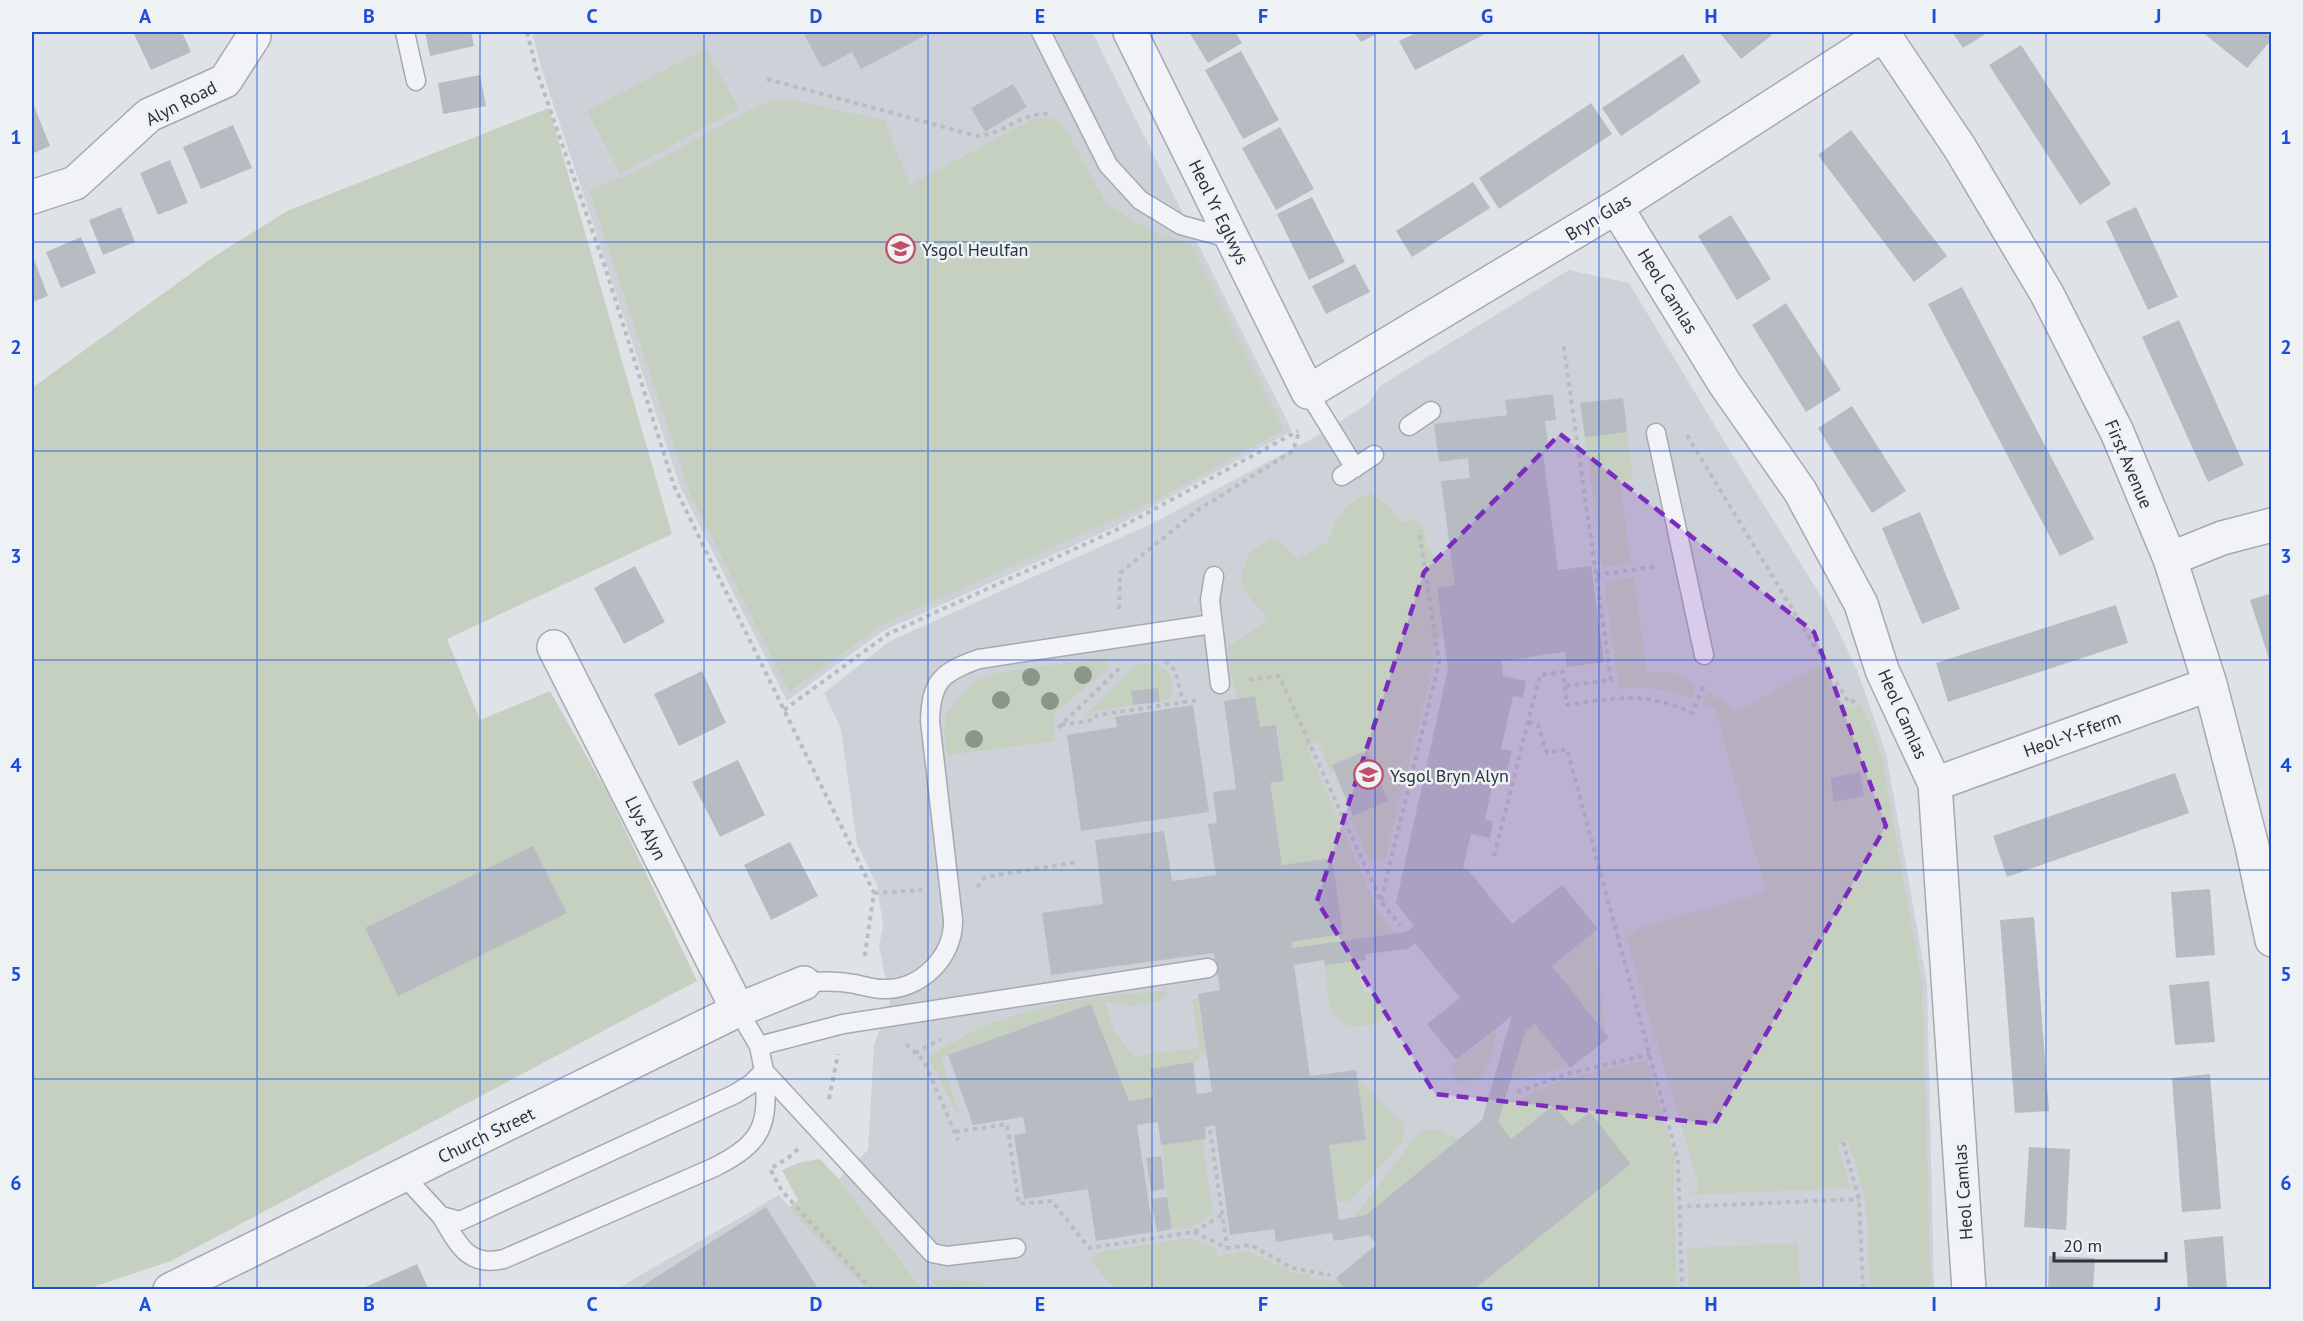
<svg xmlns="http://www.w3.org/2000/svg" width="2303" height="1321" font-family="'PT Sans',sans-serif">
<rect width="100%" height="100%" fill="#dfe3e7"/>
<path fill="#cdd2d9" d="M532,32H1092L1292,431L1115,527L883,631L787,701L680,486L541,67Z
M1569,270L1629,283L1730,451L1824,601L1857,670L1886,753L1927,984L1934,1289H922L839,1179L868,1150L874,1045L890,1002L879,946L883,926L877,885L857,844L841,729L824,693L890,641L1151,524L1317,436L1369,403L1380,386Z
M779,1195L866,1289L615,1290Z"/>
<path fill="#c6d0c1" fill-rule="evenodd" d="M706,48L739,109L620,173L587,111Z
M784,98L884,120L910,185L1034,118L1055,119L1064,126L1107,205L1155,232L1191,244L1284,430L1158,499L880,626L789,692L688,489L589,190C634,175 675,151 717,128C738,117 760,102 784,98Z
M549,108L672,534L447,639L480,720L550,691L608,794L697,981L171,1261L87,1289H32V388L215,256L287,211Z
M1627,432L1633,479L1620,481L1631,563L1602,567L1585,437Z
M1372,494L1390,506L1399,522L1415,520L1424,529L1427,545L1438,560L1451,558L1455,585L1437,588L1443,632L1432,646L1434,664L1385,860L1369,861L1350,817L1387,801L1367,751L1332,765L1335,772L1331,773L1318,741L1307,747L1379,913L1395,933L1292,948L1291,942L1343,934L1332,858L1282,865L1270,783L1284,781L1277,726L1260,727L1255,697L1238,698L1231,673L1227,647L1269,620L1249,597L1240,578L1250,551L1270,539L1282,542L1297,559L1327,543C1339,515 1341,502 1372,494Z
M1634,577L1647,673L1673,672L1696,685L1692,698C1667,689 1646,687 1619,689L1604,582Z
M1107,657L1108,669L1053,714L1055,741L948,755L944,732L947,712L960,695L976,680L996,673Z
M1156,663L1169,672L1173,688L1169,699L1160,702L1131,692L1133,705L1094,711L1089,716L1084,717L1135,665Z
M1819,666L1848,709L1861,703L1881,753L1922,985L1931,1289H1870L1866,1201L1848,1140L1837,1143L1850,1188L1687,1195L1697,1191L1698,1183L1626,937L1645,926L1766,892L1715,709L1702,703L1709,692L1735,710L1741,709ZM1860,772L1864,796L1834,801L1830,778Z
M1594,932L1605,1033L1552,966Z
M1357,961L1364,994L1373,992L1382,1003L1384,1019C1373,1025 1367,1027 1353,1026C1325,1024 1328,987 1325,965Z
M1163,991L1169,993V996L1162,997V1002L1131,1006L1105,1001L1114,1030L1133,1056L1199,1048L1192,999H1198L1206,1054L1199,1055L1200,1061L1151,1069L1154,1097L1129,1101L1091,1004L941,1057L961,1122L928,1056C948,1046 969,1032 990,1024C1046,1002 1104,995 1163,991Z
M1535,1024L1563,1060L1565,1067L1511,1081L1525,1032Z
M1497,1028L1493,1053L1481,1078L1459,1083L1449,1068Z
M1647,1060L1675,1159L1674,1196L1677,1289L1473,1290L1631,1164L1590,1112L1571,1126L1554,1105L1511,1139L1498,1122L1503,1105L1568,1078Z
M1357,1078L1404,1124L1403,1141L1350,1201L1337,1202L1329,1145Z
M1438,1129L1459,1139L1366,1215L1354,1217L1419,1132Z
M1202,1139L1213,1213L1190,1228L1172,1229L1161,1145Z
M820,1159L839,1179L922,1289H866L789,1208L798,1200L782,1170L801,1162Z
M1190,1238L1216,1248L1218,1256L1249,1251L1291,1272L1310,1275V1278L1339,1282L1345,1289H1114L1090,1260L1099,1252Z
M1798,1243L1800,1289H1689L1687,1248Z
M931,1279L982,1282L988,1289H940Z"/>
<path fill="#b7bcc3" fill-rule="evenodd" d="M133,32H182L191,52L151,70Z
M425,32H471L474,46L430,56Z
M803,32H932L861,69L852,52L822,68Z
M1189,32H1235L1242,43L1208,63Z
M1354,32H1380L1361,42Z
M1418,32H1489L1415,70L1399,41Z
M1722,32H1769L1772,35L1741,59L1720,33Z
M1952,32H1989L1963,48Z
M2202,32H2265L2272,39L2247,68Z
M2021,45L2111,184L2080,205L1989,65Z
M1241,51L1279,120L1243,139L1205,70Z
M1683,54L1701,82L1621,136L1602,108Z
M480,75L486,106L443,114L438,83Z
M1013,84L1027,107L985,132L971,108Z
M1591,103L1612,134L1499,209L1479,178Z
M34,106L50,146L32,154V107Z
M233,125L252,168L201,189L183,147Z
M1280,127L1314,189L1276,210L1242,148Z
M1851,130L1947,256L1914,282L1818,155Z
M170,160L188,203L158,215L140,173Z
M1473,182L1490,208L1412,257L1396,231Z
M1312,197L1345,262L1309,280L1277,214Z
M121,207L135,242L103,255L89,220Z
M2136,207L2178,297L2148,310L2106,221Z
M1731,215L1771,279L1737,300L1698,236Z
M81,237L96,273L61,288L46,252Z
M32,254L48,296L32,302Z
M1355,264L1370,292L1326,314L1312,286Z
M1962,287L2094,539L2060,556L1928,304Z
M1786,303L1841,390L1806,412L1752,325Z
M2179,320L2244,465L2208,482L2142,337Z
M1553,394L1556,420L1545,421L1549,451L1543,452L1558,570L1591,566L1604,662L1567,667L1565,652L1501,661L1503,676L1526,681L1523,698L1513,696L1501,749L1512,751L1507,772L1495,773L1485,820L1493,821L1490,838L1471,834L1463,868L1468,870L1512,924L1562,885L1598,929L1552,966L1609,1038L1570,1068L1535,1024L1525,1032L1498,1122L1511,1139L1554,1105L1571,1126L1590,1112L1631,1164L1473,1290H1345L1336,1278L1377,1244L1369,1235L1334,1241L1332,1233L1276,1242L1274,1229L1230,1235L1215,1125L1205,1127L1206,1139L1161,1145L1158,1122L1137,1125L1153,1232L1096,1241L1088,1189L1024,1199L1014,1135L1026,1133L1023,1117L973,1125L948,1055L1091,1004L1129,1101L1154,1097L1150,1069L1193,1062L1197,1094L1212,1092L1198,994L1220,990L1214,953L1051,975L1042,913L1103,904L1095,840L1164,831L1172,881L1216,875L1208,824L1217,823L1213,792L1236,789L1224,701L1255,696L1260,727L1276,725L1284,781L1270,783L1282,865L1332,858L1343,934L1291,942L1292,948L1406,932L1414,926L1396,903L1448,669L1437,588L1455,585L1441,481L1470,478L1468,458L1439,462L1434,424L1507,415L1505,400ZM1415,943L1460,998L1427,1024L1456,1060L1512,1016L1482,1120L1366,1215L1339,1220L1329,1145L1366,1140L1356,1070L1310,1076L1294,965L1324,960L1325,965L1366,960L1365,954L1408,949Z
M1623,398L1627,432L1585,437L1580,403Z
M1852,406L1906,491L1872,513L1818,428Z
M1920,512L1960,609L1922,624L1882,528Z
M635,566L665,622L624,644L594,588Z
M2272,593V665H2271L2250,600Z
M2116,605L2128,643L1948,702L1936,663Z
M702,671L726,723L679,746L654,694Z
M1158,688L1160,702L1133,705L1131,691Z
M1193,705L1209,812L1081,831L1067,735L1117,727L1115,717Z
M1367,750L1388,801L1353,816L1332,765Z
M738,760L765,815L720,837L692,782Z
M1860,772L1864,796L1834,802L1830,778Z
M2175,773L2189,813L2007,877L1993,836Z
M790,842L818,896L771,920L744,865Z
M533,846L567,913L398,996L365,928Z
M2210,889L2215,955L2176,958L2171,892Z
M2034,917L2049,1111L2015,1113L2000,920Z
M2209,981L2215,1042L2175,1045L2169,985Z
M2210,1074L2221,1209L2182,1212L2172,1078Z
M2029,1147L2070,1149L2066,1230L2024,1227Z
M1161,1156L1165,1189L1151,1191L1146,1158Z
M1167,1197L1172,1229L1157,1232L1151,1199Z
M766,1207L819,1290H636Z
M2223,1236L2227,1290H2188L2184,1240Z
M2049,1256L2095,1258L2093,1290H2048Z
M417,1264L429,1290H359Z"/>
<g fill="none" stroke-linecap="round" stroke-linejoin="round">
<defs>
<path id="service" d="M405,32L416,81
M1041,32L1108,165L1140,200L1181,225L1232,239
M1308,392L1355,468
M1409,426L1431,411
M1656,433L1704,655
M1342,476L1374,455
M1214,576L1210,600L1220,684
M804,983C821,981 838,981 855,984C864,986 873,989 882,989C920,991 954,957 953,920L930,721C931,681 942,672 979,659L1212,624
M759,1046L843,1024L1208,968
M764,1071L932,1253L947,1256L1016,1248
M404,1176L441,1216L460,1221L735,1094L751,1084L764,1071L759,1046L738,1010
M441,1216C458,1243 467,1268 504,1259L715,1167C764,1142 769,1124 764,1071"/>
<path id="minor" d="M1130,32L1308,392L1616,207L1884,34
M1882,32L1960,148L2047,294L2117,432L2170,559L2210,684L2252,846L2272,940
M32,197L75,183L149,115L225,81L254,36V32
M1616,207L1725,384L1800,491L1861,604L1882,670L1935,784L1969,1290
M2170,559L2222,538L2272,525
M554,647L738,1010
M1935,784L2210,684
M170,1290L738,1010L804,983"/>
</defs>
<use href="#service" stroke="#a5aab1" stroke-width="21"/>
<use href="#minor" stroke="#a5aab1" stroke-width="36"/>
<path stroke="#b9bdc2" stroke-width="4" stroke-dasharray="4.5 4.5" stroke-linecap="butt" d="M527,32L537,72L605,267L674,486L874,893L865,954L861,956
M767,79L977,136C1004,135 1022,111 1050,114
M1687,435L1849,703L1857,699
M1596,575L1658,566
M1119,609L1120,573L1199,509L1293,451L1299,432
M1165,661L1175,670L1183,702
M1249,680L1279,676L1381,901L1400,925
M1565,686L1567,705C1613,698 1648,691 1692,713L1705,682
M784,710L888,634L1114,531L1298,431
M1528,722L1538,725L1547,753L1567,749L1678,1160L1682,1290
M1061,725L1094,720L1097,715L1199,700
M1058,728L1121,667
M1494,856L1540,675L1563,672L1565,686L1611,680L1563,342
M977,887L985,877L1077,862
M874,893L922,890
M1381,900L1439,663L1419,530
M906,1044L924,1061L958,1140
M915,1053L941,1039
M1517,1092L1567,1074L1650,1054
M829,1099L838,1054
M1210,1130L1227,1247
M955,1132L1007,1124L1019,1204L1052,1201L1089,1248L1194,1232L1222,1215
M1843,1142L1859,1199L1863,1290
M798,1149L788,1158L770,1169L782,1191L872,1290
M1678,1207L1859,1199
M1194,1232L1227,1248L1251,1245L1292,1268L1330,1275"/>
<use href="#service" stroke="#f1f3f6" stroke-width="18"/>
<use href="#minor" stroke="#f1f3f6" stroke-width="33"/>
</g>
<g fill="#889786">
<circle cx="1083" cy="675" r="9"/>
<circle cx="1031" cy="677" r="9"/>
<circle cx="1001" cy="700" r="9"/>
<circle cx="1050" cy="701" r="9"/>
<circle cx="974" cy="739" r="9"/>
</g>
<path fill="#7b2cbf" fill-opacity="0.2" stroke="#7b2cbf" stroke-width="4.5" stroke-dasharray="12 8" stroke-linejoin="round" d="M1560,434L1814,632L1886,826L1714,1124L1435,1094L1317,901L1424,572Z"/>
<path fill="none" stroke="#1d4ed8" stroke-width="1.5" stroke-opacity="0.55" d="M257,32V1290M480,32V1290M704,32V1290M928,32V1290M1152,32V1290M1375,32V1290M1599,32V1290M1823,32V1290M2046,32V1290M32,242H2272M32,451H2272M32,660H2272M32,870H2272M32,1079H2272"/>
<defs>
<symbol id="school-ring" viewBox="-11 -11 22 22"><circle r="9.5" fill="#eef2f5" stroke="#c44d67" stroke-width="1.5"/><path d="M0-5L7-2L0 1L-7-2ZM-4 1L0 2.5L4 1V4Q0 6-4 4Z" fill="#c44d67"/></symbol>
</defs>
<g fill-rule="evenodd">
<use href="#school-ring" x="884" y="232" width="33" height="33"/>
<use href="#school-ring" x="1352" y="758" width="33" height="33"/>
</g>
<g text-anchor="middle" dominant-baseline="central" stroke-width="5" stroke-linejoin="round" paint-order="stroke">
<g font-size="18" fill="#29323d" stroke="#eef2f5">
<text transform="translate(181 103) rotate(-27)">Alyn Road</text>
<text transform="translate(1219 212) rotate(64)">Heol Yr Eglwys</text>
<text transform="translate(1598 217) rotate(-31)">Bryn Glas</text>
<text transform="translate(1668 291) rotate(58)">Heol Camlas</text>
<text transform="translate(2129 464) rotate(67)">First Avenue</text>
<text transform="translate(1903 714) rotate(66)">Heol Camlas</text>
<text transform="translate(2072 734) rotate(-20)">Heol-Y-Fferm</text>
<text transform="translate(646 828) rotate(63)">Llys Alyn</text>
<text transform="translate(486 1135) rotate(-26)">Church Street</text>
<text transform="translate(1963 1192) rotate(-94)">Heol Camlas</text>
</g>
<g font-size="18" fill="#29323d" stroke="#eef2f5" text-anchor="start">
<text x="922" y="249">Ysgol Heulfan</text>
<text x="1390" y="775">Ysgol Bryn Alyn</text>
</g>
</g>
<rect width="2303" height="1321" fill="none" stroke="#eef2f5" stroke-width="66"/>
<path d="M2054 1252v9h112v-9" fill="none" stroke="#29323d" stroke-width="3"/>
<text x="2063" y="1252" font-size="18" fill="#29323d" stroke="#eef2f5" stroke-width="4.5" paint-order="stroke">20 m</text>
<rect x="33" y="33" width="2237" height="1255" fill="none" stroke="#1d4ed8" stroke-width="2"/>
<g font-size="20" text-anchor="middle" font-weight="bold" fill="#1d4ed8">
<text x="145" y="23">A</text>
<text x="369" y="23">B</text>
<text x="592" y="23">C</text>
<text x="816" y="23">D</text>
<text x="1040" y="23">E</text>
<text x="1263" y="23">F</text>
<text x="1487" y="23">G</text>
<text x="1711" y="23">H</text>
<text x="1934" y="23">I</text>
<text x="2158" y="23">J</text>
<text x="16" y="144">1</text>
<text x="2286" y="144">1</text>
<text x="16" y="354">2</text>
<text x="2286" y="354">2</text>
<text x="16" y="563">3</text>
<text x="2286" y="563">3</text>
<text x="16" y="772">4</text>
<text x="2286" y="772">4</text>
<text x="16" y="981">5</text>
<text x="2286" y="981">5</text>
<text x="16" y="1190">6</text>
<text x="2286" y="1190">6</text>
<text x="145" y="1311">A</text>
<text x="369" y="1311">B</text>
<text x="592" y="1311">C</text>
<text x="816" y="1311">D</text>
<text x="1040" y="1311">E</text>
<text x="1263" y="1311">F</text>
<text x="1487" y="1311">G</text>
<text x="1711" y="1311">H</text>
<text x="1934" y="1311">I</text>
<text x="2158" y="1311">J</text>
</g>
</svg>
